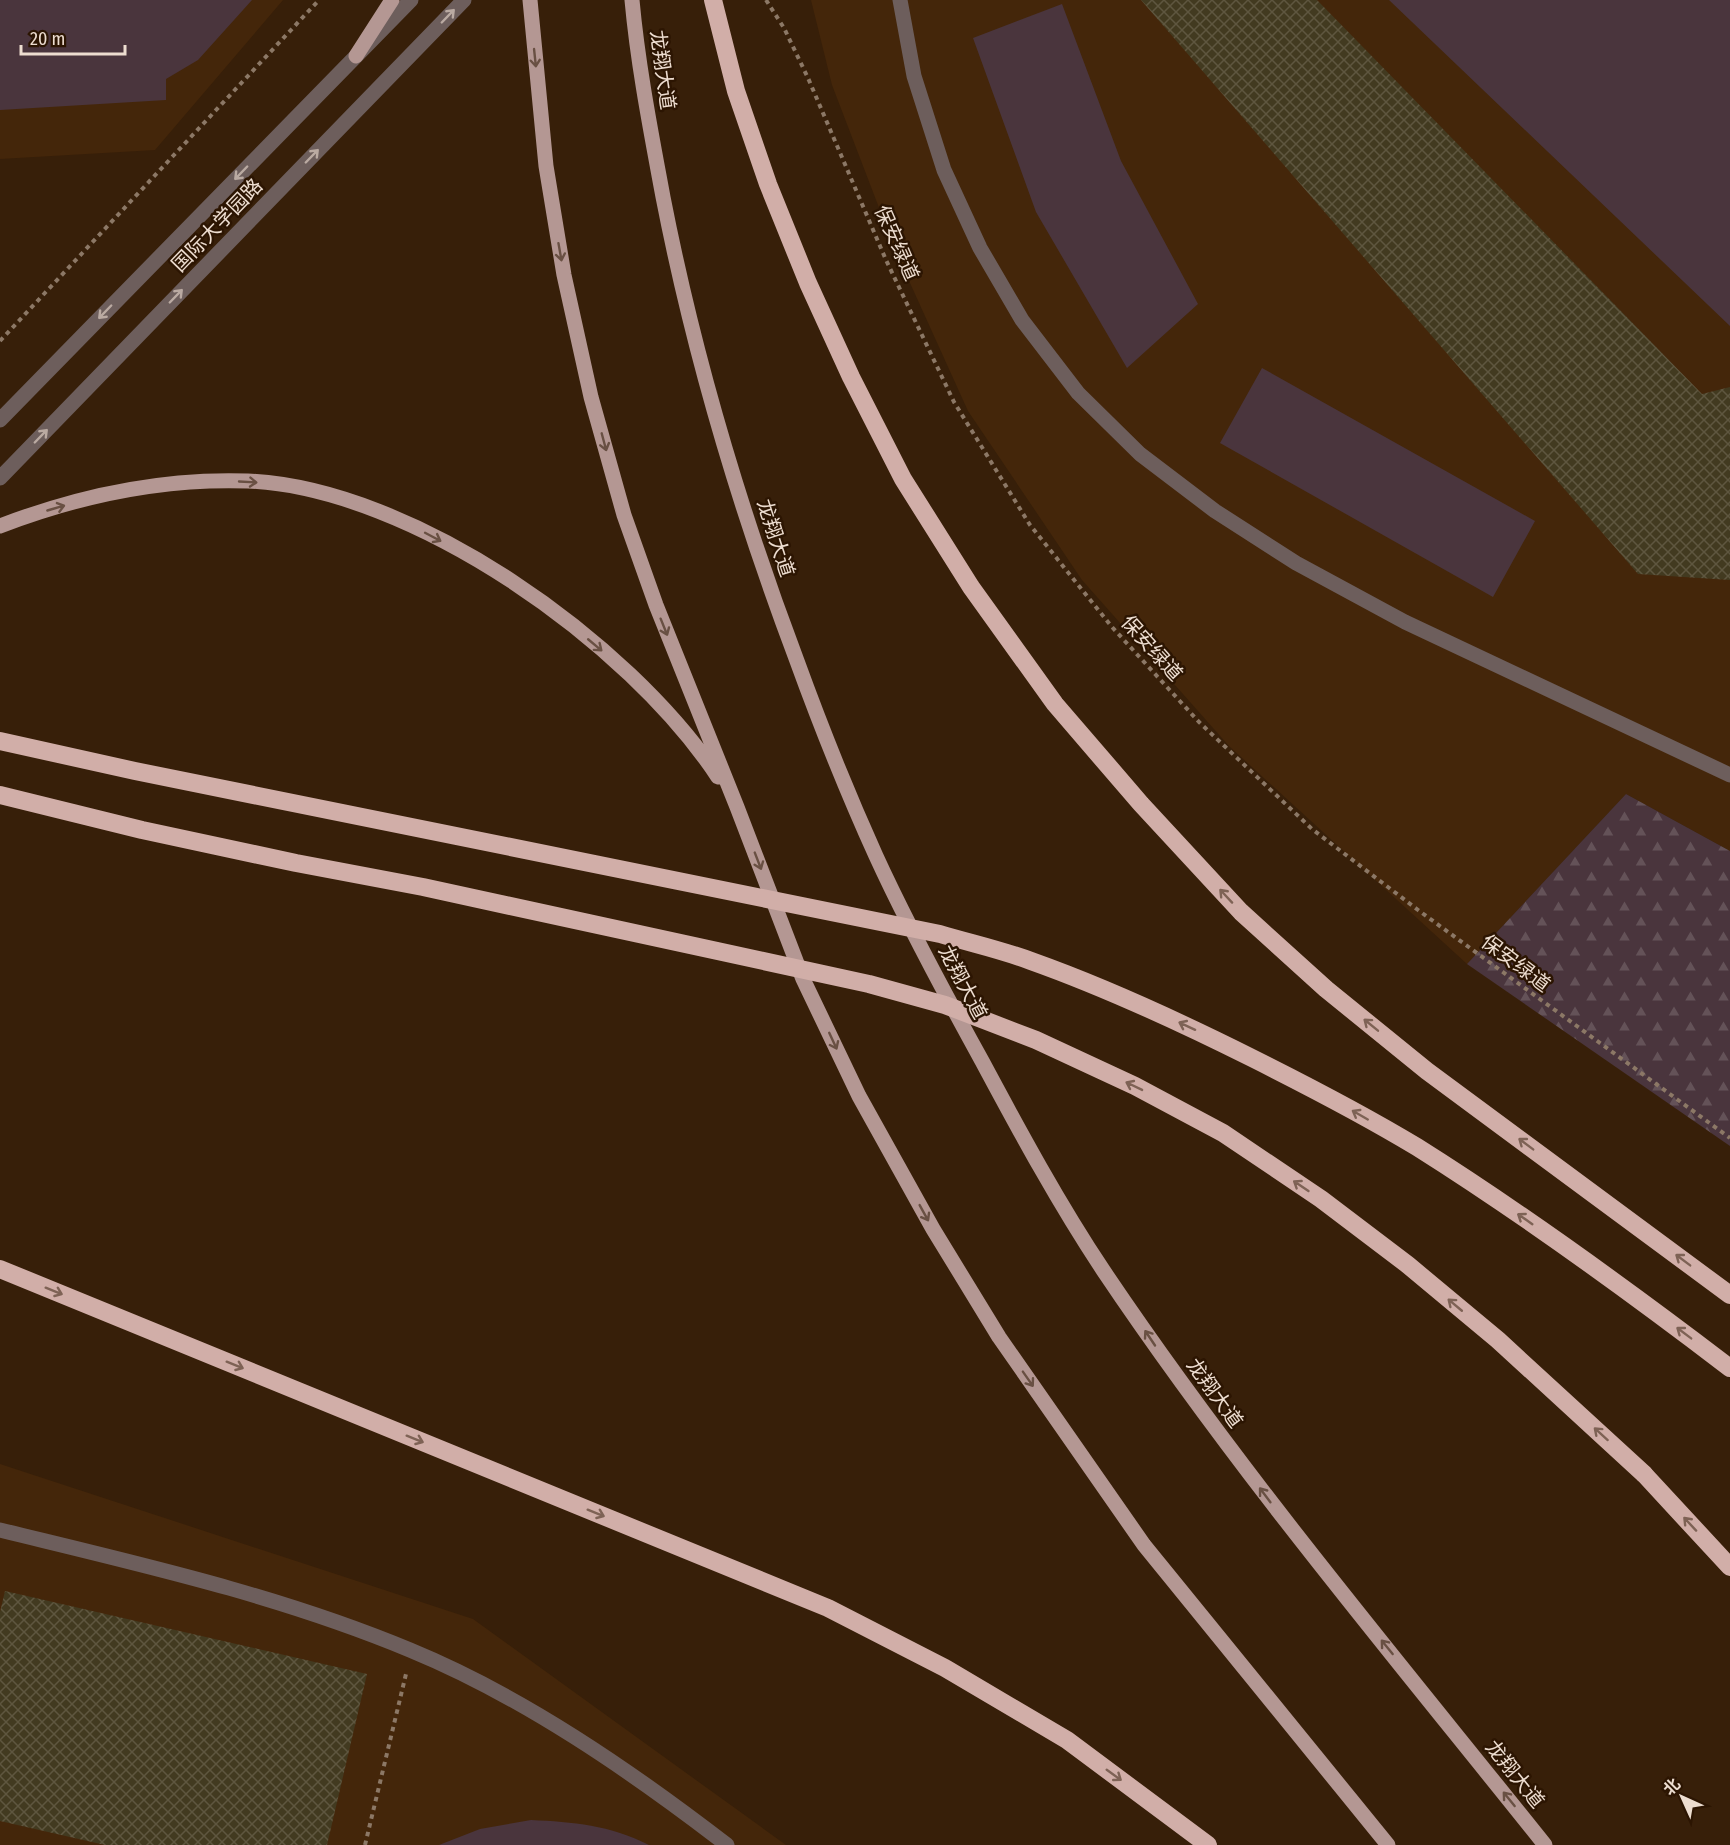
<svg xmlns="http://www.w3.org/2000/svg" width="1730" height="1845" font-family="'Fira Sans Condensed','Noto Sans SC',sans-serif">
<defs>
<pattern id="forest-firs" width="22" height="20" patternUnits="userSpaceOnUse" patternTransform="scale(1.5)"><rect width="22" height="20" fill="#4a353d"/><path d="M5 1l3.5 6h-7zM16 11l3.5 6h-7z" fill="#645258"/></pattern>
<pattern id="building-cross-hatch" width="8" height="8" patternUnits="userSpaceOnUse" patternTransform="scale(1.5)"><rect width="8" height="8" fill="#423a20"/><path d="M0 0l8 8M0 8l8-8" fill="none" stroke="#5e563f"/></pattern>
</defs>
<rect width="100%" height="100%" fill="#371f09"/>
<path fill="#44260a" d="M0,0H283L155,150L0,159Z
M811,0H1730V851L1626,794L1467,964L1229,746L1082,580L968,411L896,252L832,85Z
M0,1464L473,1619L786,1845H0Z"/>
<path fill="url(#forest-firs)" d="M1626,794L1730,851V1146L1467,964Z"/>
<path fill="#4a353d" d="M0,0H252L198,60L166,79V100L0,110Z
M1389,0H1730V326Z
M1062,4L1121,161L1198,304L1127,368L1036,212L973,38Z
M1262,368L1535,521L1493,597L1220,443Z
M531,1820C573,1822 610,1825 649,1845H439L480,1829Z"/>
<path fill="url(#building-cross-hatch)" d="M1141,0H1317L1702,394L1730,387V580L1638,574Z
M5,1591L367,1674L327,1845H105L0,1821V1612Z"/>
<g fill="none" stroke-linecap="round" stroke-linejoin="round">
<path stroke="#8c7866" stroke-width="4" stroke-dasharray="4.5 4.5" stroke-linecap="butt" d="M766,0L784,28L808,78L886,260L954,402L1030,525L1112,627L1199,722L1312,829L1418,910L1730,1138
M0,341L319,0
M365,1845L406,1674"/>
<path stroke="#6d5e5c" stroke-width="15" d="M900,0L914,76L944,170L980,248L1022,320L1078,393L1140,454L1215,511L1296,563L1405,622L1730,775
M0,420L411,0
M0,478L464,0
M0,1530C139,1564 278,1595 410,1650C522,1696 631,1771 727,1845"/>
<path stroke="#b49793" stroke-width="15" d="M530,0L546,166L564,275L591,397L624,515L656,605L737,807L803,979L859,1096L933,1229L999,1337L1144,1545L1388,1845
M632,0C638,66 651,132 663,197C694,356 740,510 797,661C821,727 847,792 876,856C908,926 945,994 982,1061C1020,1132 1059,1204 1103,1270C1238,1471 1394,1656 1545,1845
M356,56L392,0
M0,526C78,496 164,478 248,481C413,488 629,642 718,777"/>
<path stroke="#d1aea8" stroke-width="18" d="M713,0L736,91L768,184L808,283L851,377L903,479L971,587L1055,704L1141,804L1241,912L1326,989L1427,1071L1730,1295
M0,1269L828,1608L945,1668L1067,1740L1208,1845
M1644,1474L1730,1567"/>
<path stroke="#d1aea8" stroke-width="18" d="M0,741L135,771L940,934C970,943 1002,950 1031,961C1107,988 1180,1022 1252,1058C1308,1086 1364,1115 1417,1147C1525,1215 1629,1291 1730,1368
M0,795L142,830L296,863L423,887L869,984L945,1005L1036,1040L1135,1086L1223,1133L1321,1199L1408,1265L1498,1340L1644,1474"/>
</g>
<defs><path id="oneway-shaft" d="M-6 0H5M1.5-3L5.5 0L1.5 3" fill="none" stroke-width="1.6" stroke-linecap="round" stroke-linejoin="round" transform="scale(1.5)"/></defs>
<g stroke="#baaaa2">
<use href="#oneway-shaft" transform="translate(448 16) rotate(-46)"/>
<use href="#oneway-shaft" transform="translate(312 156) rotate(-46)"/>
<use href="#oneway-shaft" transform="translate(241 173) rotate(134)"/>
<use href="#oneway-shaft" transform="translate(176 296) rotate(-46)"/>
<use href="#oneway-shaft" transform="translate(105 312) rotate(134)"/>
<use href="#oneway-shaft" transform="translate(41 436) rotate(-46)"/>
</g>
<g stroke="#695043">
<use href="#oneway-shaft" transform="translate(535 58) rotate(84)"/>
<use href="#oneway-shaft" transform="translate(560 252) rotate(80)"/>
<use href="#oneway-shaft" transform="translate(604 442) rotate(75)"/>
<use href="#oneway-shaft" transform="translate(248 482) rotate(3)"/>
<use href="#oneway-shaft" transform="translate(56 508) rotate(-16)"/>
<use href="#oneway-shaft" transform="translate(433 537) rotate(28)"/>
<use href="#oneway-shaft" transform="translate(664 627) rotate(68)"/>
<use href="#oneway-shaft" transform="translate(595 645) rotate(40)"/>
<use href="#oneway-shaft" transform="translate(758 861) rotate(69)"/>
<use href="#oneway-shaft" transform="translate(833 1041) rotate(65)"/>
<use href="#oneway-shaft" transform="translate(924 1213) rotate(61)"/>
<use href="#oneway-shaft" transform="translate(1150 1338) rotate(-124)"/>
<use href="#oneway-shaft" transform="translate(1028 1379) rotate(55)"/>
<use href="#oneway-shaft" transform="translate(1265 1495) rotate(-127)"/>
<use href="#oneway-shaft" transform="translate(1387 1647) rotate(-129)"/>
<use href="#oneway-shaft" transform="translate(1509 1799) rotate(-129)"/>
</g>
<g stroke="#7e6255">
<use href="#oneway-shaft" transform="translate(1226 896) rotate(-133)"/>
<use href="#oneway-shaft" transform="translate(1371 1025) rotate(-141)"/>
<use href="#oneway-shaft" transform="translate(1187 1026) rotate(-155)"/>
<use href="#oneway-shaft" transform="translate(1134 1086) rotate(-154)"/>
<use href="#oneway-shaft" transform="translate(1360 1115) rotate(-150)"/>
<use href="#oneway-shaft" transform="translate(1526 1144) rotate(-143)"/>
<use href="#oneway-shaft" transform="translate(1301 1186) rotate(-146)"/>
<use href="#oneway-shaft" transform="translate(1525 1219) rotate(-145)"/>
<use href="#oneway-shaft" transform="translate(1683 1260) rotate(-143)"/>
<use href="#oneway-shaft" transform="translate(54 1291) rotate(22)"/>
<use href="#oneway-shaft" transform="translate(1455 1305) rotate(-140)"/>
<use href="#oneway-shaft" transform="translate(1684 1333) rotate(-143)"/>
<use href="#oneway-shaft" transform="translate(235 1365) rotate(22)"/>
<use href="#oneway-shaft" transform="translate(1601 1434) rotate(-138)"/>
<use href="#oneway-shaft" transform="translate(415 1439) rotate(22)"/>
<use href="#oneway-shaft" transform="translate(596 1513) rotate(22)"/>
<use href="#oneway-shaft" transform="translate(1690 1524) rotate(-133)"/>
<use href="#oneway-shaft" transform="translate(1114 1775) rotate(36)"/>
</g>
<g text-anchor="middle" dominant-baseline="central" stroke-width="5" stroke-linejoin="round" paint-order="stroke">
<g font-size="20" fill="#edddd0" stroke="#2c1502">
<text transform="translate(663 70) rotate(82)">龙翔大道</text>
<text transform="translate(217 225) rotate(-46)">国际大学园路</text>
<text transform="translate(897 243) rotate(66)">保安绿道</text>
<text transform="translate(776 538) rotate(72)">龙翔大道</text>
<text transform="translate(1152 648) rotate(48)">保安绿道</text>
<text transform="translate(1516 963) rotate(37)">保安绿道</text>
<text transform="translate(963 982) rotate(62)">龙翔大道</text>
<text transform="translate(1215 1393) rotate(54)">龙翔大道</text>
<text transform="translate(1515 1774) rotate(51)">龙翔大道</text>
</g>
</g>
<g transform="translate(1682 1797) rotate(315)" stroke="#2c1502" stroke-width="4.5" paint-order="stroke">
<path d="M0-4.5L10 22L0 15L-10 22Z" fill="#edddd0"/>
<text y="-9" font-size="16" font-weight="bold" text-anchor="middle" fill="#edddd0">北</text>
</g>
<path d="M21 45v9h104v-9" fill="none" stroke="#edddd0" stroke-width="3"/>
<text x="30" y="45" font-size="18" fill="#edddd0" stroke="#2c1502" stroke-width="4.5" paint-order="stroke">20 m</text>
</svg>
